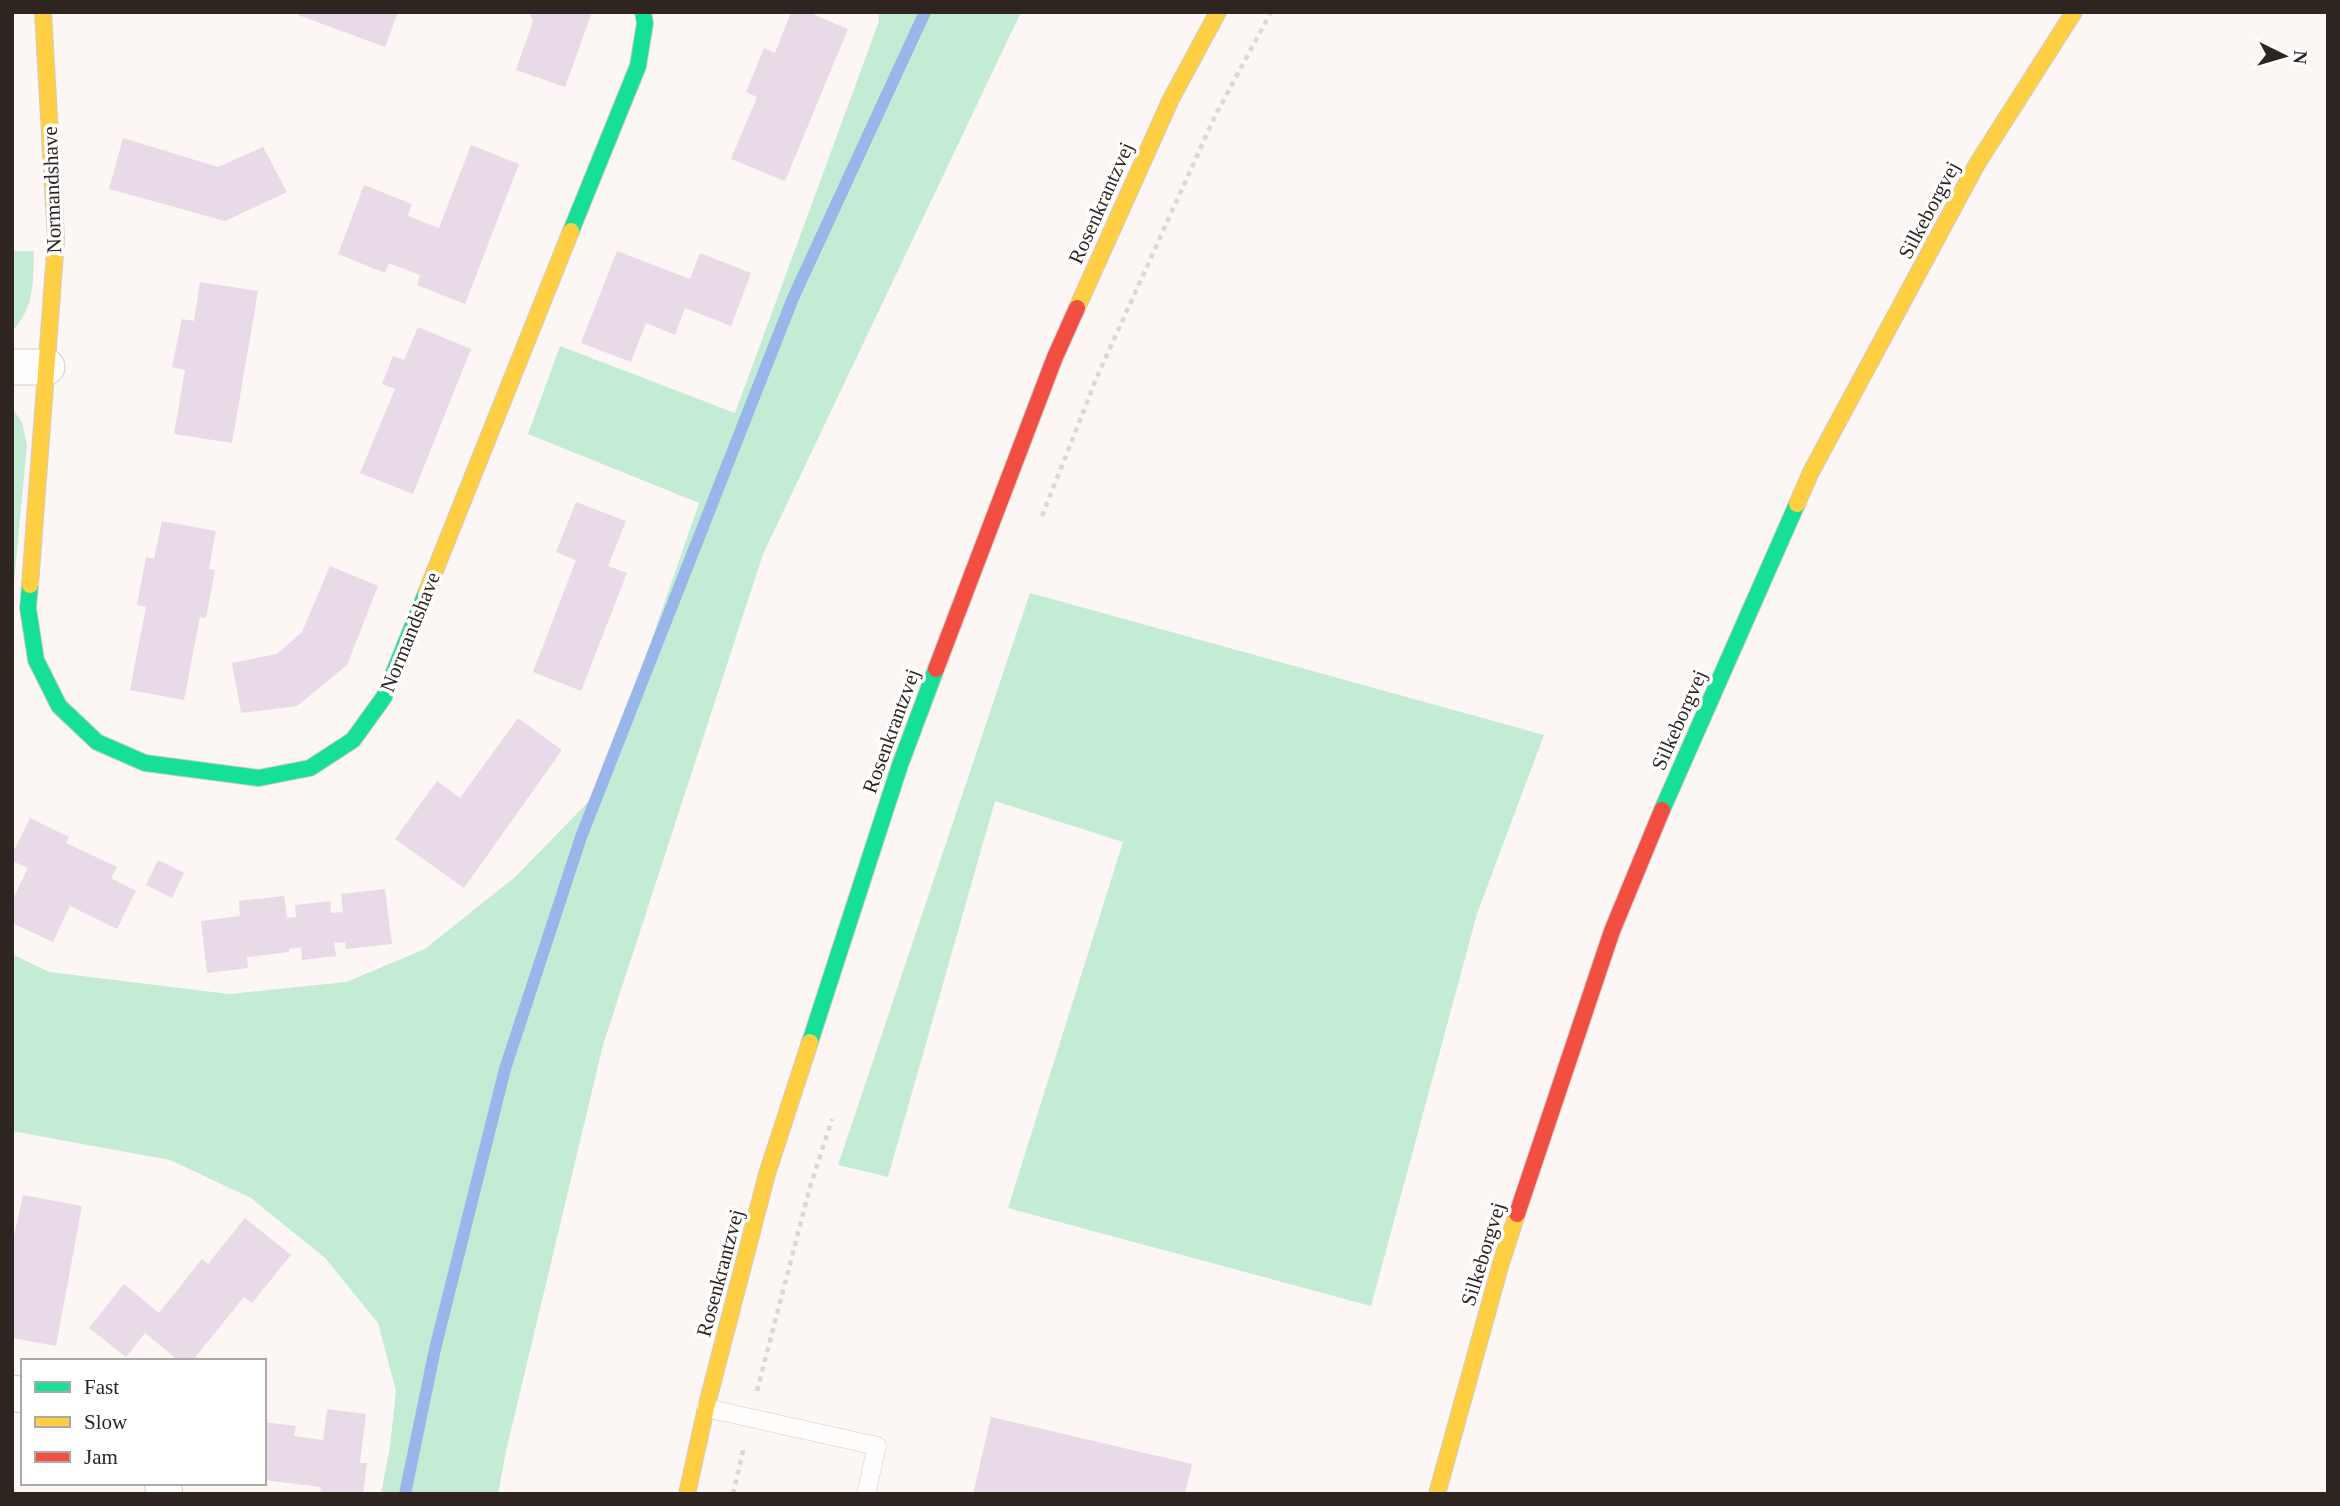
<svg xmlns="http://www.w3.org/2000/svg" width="2340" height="1506" font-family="Georgia,serif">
<rect width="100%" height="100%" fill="#fcf6f4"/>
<path fill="#c4ecd5" d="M878,12H1021L763,554L603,1045L506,1451L498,1494H381L390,1446L396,1391L378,1323L325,1258L251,1198L170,1160L12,1131V954L49,972L229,994L346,982L425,949L515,877L599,791L699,503L528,434L560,346L735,413L879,21Z
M12,251H34C33,281 35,308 12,331Z
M12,408L22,422L27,445L12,603Z
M1030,593L1544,735L1477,914L1371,1306L1008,1208L1123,842L995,801L888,1177L838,1165Z"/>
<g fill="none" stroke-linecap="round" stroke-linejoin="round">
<path stroke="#98b6ea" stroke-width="12" d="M405,1494L435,1349L505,1069L581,837L793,298L925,12"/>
</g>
<path fill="#e9dae7" d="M299,12H398L385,47L298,15Z
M529,12H589L591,15L565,87L516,70L533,21Z
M791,12H808L848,29L785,181L731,159L757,97L746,92L764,48L775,53Z
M123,138L218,167L263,147L287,192L225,221L109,189Z
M471,145L519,164L465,304L417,285L420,275L389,263L385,273L338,254L364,185L412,204L408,216L439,228Z
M617,251L690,279L700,253L751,273L731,326L685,308L675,335L646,323L631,362L581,343Z
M200,282L258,291L232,443L174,434L185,370L172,367L182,319L194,321Z
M418,327L471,349L413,494L360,473L395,389L382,384L393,356L404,360Z
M576,502L626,521L608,566L627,573L581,691L533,672L576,560L556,552Z
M162,521L216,531L209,569L215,570L206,618L200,617L184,700L130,690L146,607L137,605L146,557L154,559Z
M330,566L378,586L347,665L297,706L241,713L232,663L277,654L302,632Z
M518,718L562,750L464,888L395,839L437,781L460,798Z
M30,818L69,837L66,843L117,867L111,878L136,891L117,929L70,906L53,942L12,923V901L28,868L12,861V854Z
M158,860L184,873L172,898L146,885Z
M385,889L392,944L346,949L345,942L334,943L336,956L302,960L301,947L289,949V952L247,957L248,968L207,973L201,921L240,916L239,901L284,896L287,918L296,917L295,905L330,901L331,913L343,912L341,894Z
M23,1195L82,1206L56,1346L12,1338V1245Z
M245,1218L291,1255L252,1303L244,1297L192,1361H179L145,1333L126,1357L89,1328L124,1284L159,1313L202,1259L208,1264Z
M327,1409L366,1414L360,1463H367L363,1494H320L321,1487L264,1480V1422L296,1426L294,1436L323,1440Z
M991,1417L1192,1464L1185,1494H973Z"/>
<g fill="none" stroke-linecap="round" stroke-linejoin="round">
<defs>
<path id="lane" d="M706,1408L877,1446L866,1494"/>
<path id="street" d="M12,367H47
M12,1393L23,1395
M162,1483L165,1494"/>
<path id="fast" d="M571,231L638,66L645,23L643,12
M30,585L28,608L36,660L59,706L97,742L145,763L259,778L310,768L353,740L384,697L426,593
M1662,810L1797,504
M810,1042L900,765L936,669"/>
<path id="slow" d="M1077,308L1171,99L1218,12
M1797,504L1811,472L1977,164L2074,12
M30,585L56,240L43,12
M426,593L571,231
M687,1494L706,1408L767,1174L810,1042
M1437,1494L1501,1263L1517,1214"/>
<path id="jam" d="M936,669L1055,357L1077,308
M1517,1214L1612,931L1662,810"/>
</defs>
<use href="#lane" stroke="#d3ccc9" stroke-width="19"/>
<use href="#street" stroke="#d3ccc9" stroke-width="37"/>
<use href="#fast" stroke="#d3ccc9" stroke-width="18"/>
<use href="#slow" stroke="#d3ccc9" stroke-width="18"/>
<use href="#jam" stroke="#d3ccc9" stroke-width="18"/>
<path stroke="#dad8d8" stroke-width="4.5" stroke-dasharray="5 5" stroke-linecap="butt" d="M1042,516L1097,377L1215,116L1271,12
M757,1391L810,1187L832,1119
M733,1494L744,1447"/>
<use href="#lane" stroke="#fffefd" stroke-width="18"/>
<use href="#street" stroke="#fffefd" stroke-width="35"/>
<use href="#fast" stroke="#16e098" stroke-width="16"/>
<use href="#slow" stroke="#ffcf43" stroke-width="16"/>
<use href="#jam" stroke="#f24e42" stroke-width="16"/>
</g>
<g text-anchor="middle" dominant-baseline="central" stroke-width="7" stroke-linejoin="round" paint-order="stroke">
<g font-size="21" fill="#2e2521" stroke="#fff">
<text transform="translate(52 190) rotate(-92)">Normandshave</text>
<text transform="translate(1101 203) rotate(-66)">Rosenkrantzvej</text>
<text transform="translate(1929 210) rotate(-62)">Silkeborgvej</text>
<text transform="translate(410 632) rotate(-68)">Normandshave</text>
<text transform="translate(1679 720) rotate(-66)">Silkeborgvej</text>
<text transform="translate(891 731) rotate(-70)">Rosenkrantzvej</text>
<text transform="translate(1483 1254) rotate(-73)">Silkeborgvej</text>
<text transform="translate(720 1273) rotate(-75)">Rosenkrantzvej</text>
</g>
</g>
<rect width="2340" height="1506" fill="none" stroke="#2e2521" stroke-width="28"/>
<rect x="21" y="1359" width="245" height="126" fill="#ffffff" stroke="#aba8a6" stroke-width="2"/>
<rect x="35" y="1382" width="35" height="10" fill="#16e098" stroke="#aba8a6" stroke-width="2"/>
<text x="84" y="1394" font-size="21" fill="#2e2521">Fast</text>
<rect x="35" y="1417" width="35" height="10" fill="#ffcf43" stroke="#aba8a6" stroke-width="2"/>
<text x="84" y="1429" font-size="21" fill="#2e2521">Slow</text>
<rect x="35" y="1452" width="35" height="10" fill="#f24e42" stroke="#aba8a6" stroke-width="2"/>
<text x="84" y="1464" font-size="21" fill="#2e2521">Jam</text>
<g transform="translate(2284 56) rotate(95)" stroke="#ffffff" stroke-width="5" paint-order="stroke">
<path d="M0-5L12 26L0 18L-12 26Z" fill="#2e2521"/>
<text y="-10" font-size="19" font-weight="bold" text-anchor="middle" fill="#2e2521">N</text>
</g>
</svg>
